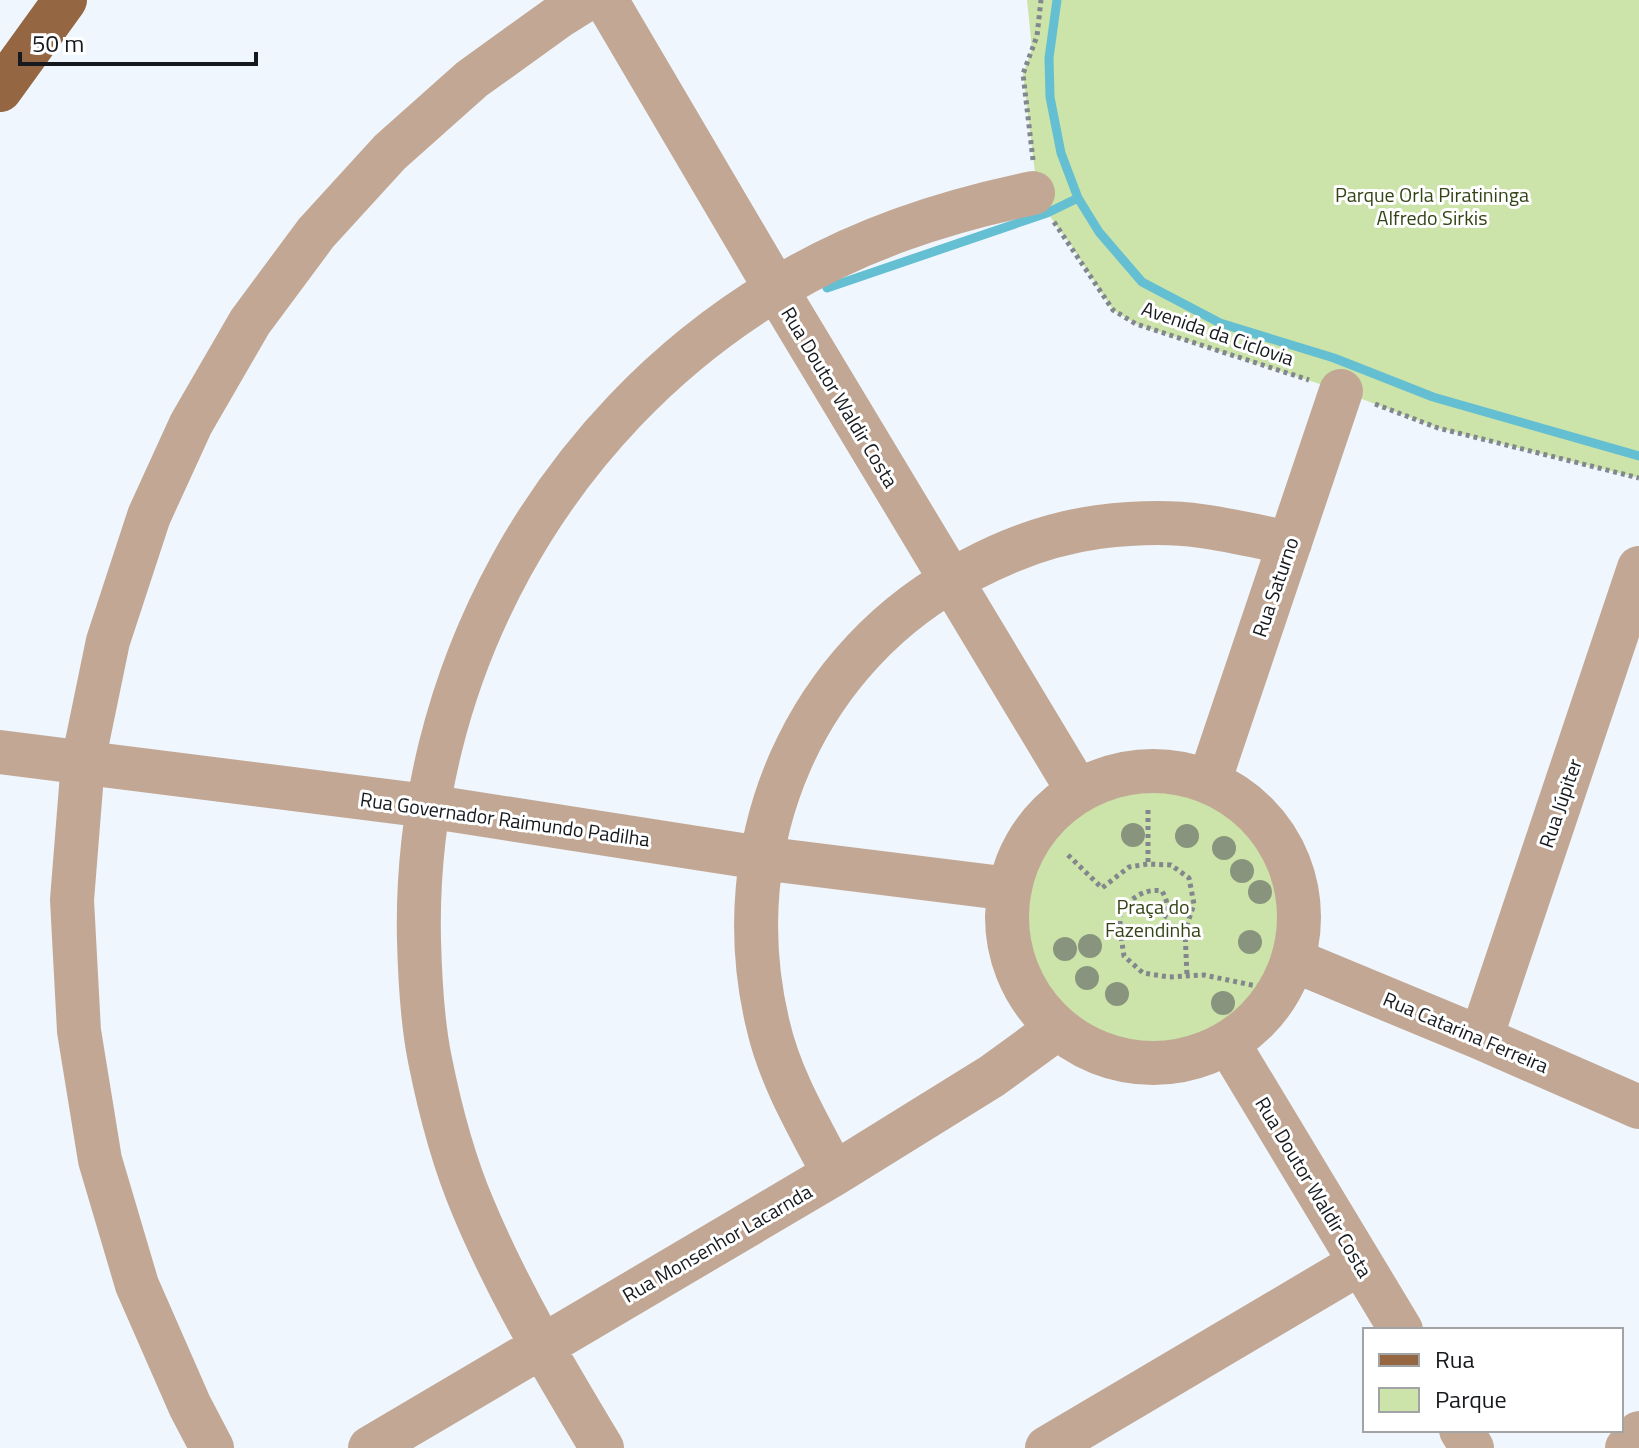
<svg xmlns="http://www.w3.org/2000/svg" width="1639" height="1448" font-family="'Titillium Web',sans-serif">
<rect width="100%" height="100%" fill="#eff6fe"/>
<path fill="#cce3a9" d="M1027,0H1639V478L1438,428L1341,391L1136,324L1113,310L1070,244L1033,193L1035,173L1023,74L1032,49Z
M1027 917a127 127 0 1 1 254 0a127 127 0 1 1-254 0Z"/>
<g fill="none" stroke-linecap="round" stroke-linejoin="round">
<path stroke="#64bfd2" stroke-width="9" d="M1057,0L1049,58L1050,97L1061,153L1078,198L1099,232L1142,282L1220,323L1334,358L1433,397L1639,456
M827,288L1047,213L1078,198"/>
<path stroke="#82878d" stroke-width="5" stroke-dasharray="4 4" stroke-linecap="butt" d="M1033,160L1023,74L1037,36L1041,0
M1054,222L1113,310L1136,324L1309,380
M1375,404L1438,428L1639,478
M1148,810V864
M1068,855L1102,888L1129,867L1148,864L1171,865L1189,878L1194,904L1185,931L1187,976
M1164,918C1170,909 1167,900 1162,891C1144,888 1134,898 1120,909V930L1124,956L1143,973L1169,977L1204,975L1266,988"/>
<path stroke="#c2a894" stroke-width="44" d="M606,0L776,289L1078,791
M0,752L427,806L761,858L1010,889
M1007 917a146 146 0 1 1 292 0a146 146 0 1 1-292 0Z
M1209,782L1341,391
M1293,960L1481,1038L1639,1107
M1481,1038L1639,568
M1228,1043L1401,1330
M834,1174C809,1126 780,1078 768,1025C724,843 804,655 972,569C1010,549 1054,533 1098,527C1131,523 1167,521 1201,526C1231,530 1260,537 1290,543
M1461,1430L1472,1448
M212,1448L190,1406L137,1285L100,1160L79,1031L72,900L83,762L108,641L149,516L191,424L250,322L316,233L390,152L472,79L561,15L585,0
M370,1448L834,1174L992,1076L1058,1028
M602,1448C555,1370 508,1291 473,1207C453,1160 440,1110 430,1060C422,1021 420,980 419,940C413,676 551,424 778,288C857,240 942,212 1033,193
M1047,1448L1360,1263
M1627,1448L1639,1433"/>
<path stroke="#946742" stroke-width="44" d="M0,90L65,0"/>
</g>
<g fill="#89947e">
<circle cx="1133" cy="835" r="12"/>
<circle cx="1187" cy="836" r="12"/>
<circle cx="1224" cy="848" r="12"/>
<circle cx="1242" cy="871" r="12"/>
<circle cx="1260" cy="892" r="12"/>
<circle cx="1250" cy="942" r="12"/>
<circle cx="1090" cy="946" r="12"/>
<circle cx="1065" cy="949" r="12"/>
<circle cx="1087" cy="978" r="12"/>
<circle cx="1117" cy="994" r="12"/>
<circle cx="1223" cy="1003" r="12"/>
</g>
<g text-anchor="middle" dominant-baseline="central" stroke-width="6" stroke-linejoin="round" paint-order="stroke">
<g font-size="20" fill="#354416" stroke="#fff">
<text x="1432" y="194">Parque Orla Piratininga<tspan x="1432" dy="23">Alfredo Sirkis</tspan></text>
<text x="1153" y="906">Praça do<tspan x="1153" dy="23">Fazendinha</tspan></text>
</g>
<g font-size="20" fill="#16191d" stroke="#fff">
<text transform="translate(1218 333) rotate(19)">Avenida da Ciclovia</text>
<text transform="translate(840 397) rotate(59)">Rua Doutor Waldir Costa</text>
<text transform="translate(1275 587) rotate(-71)">Rua Saturno</text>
<text transform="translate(1560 803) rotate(-71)">Rua Júpiter</text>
<text transform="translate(505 819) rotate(8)">Rua Governador Raimundo Padilha</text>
<text transform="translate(1466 1032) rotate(23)">Rua Catarina Ferreira</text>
<text transform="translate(1314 1187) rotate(59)">Rua Doutor Waldir Costa</text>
<text transform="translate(717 1243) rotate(-30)">Rua Monsenhor Lacarnda</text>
</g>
</g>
<rect x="1363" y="1328" width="260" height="104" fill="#ffffff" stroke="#a2a3a5" stroke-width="2"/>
<rect x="1379" y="1354" width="40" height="12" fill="#946742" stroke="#a2a3a5" stroke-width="2"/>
<text x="1435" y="1368" font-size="24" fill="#16191d">Rua</text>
<rect x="1379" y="1388" width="40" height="24" fill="#cce3a9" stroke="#a2a3a5" stroke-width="2"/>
<text x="1435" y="1408" font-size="24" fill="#16191d">Parque</text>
<path d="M20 52v12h236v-12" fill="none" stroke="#16191d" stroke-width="4"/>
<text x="32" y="52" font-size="24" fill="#16191d" stroke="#ffffff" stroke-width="6" paint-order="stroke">50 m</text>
</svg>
